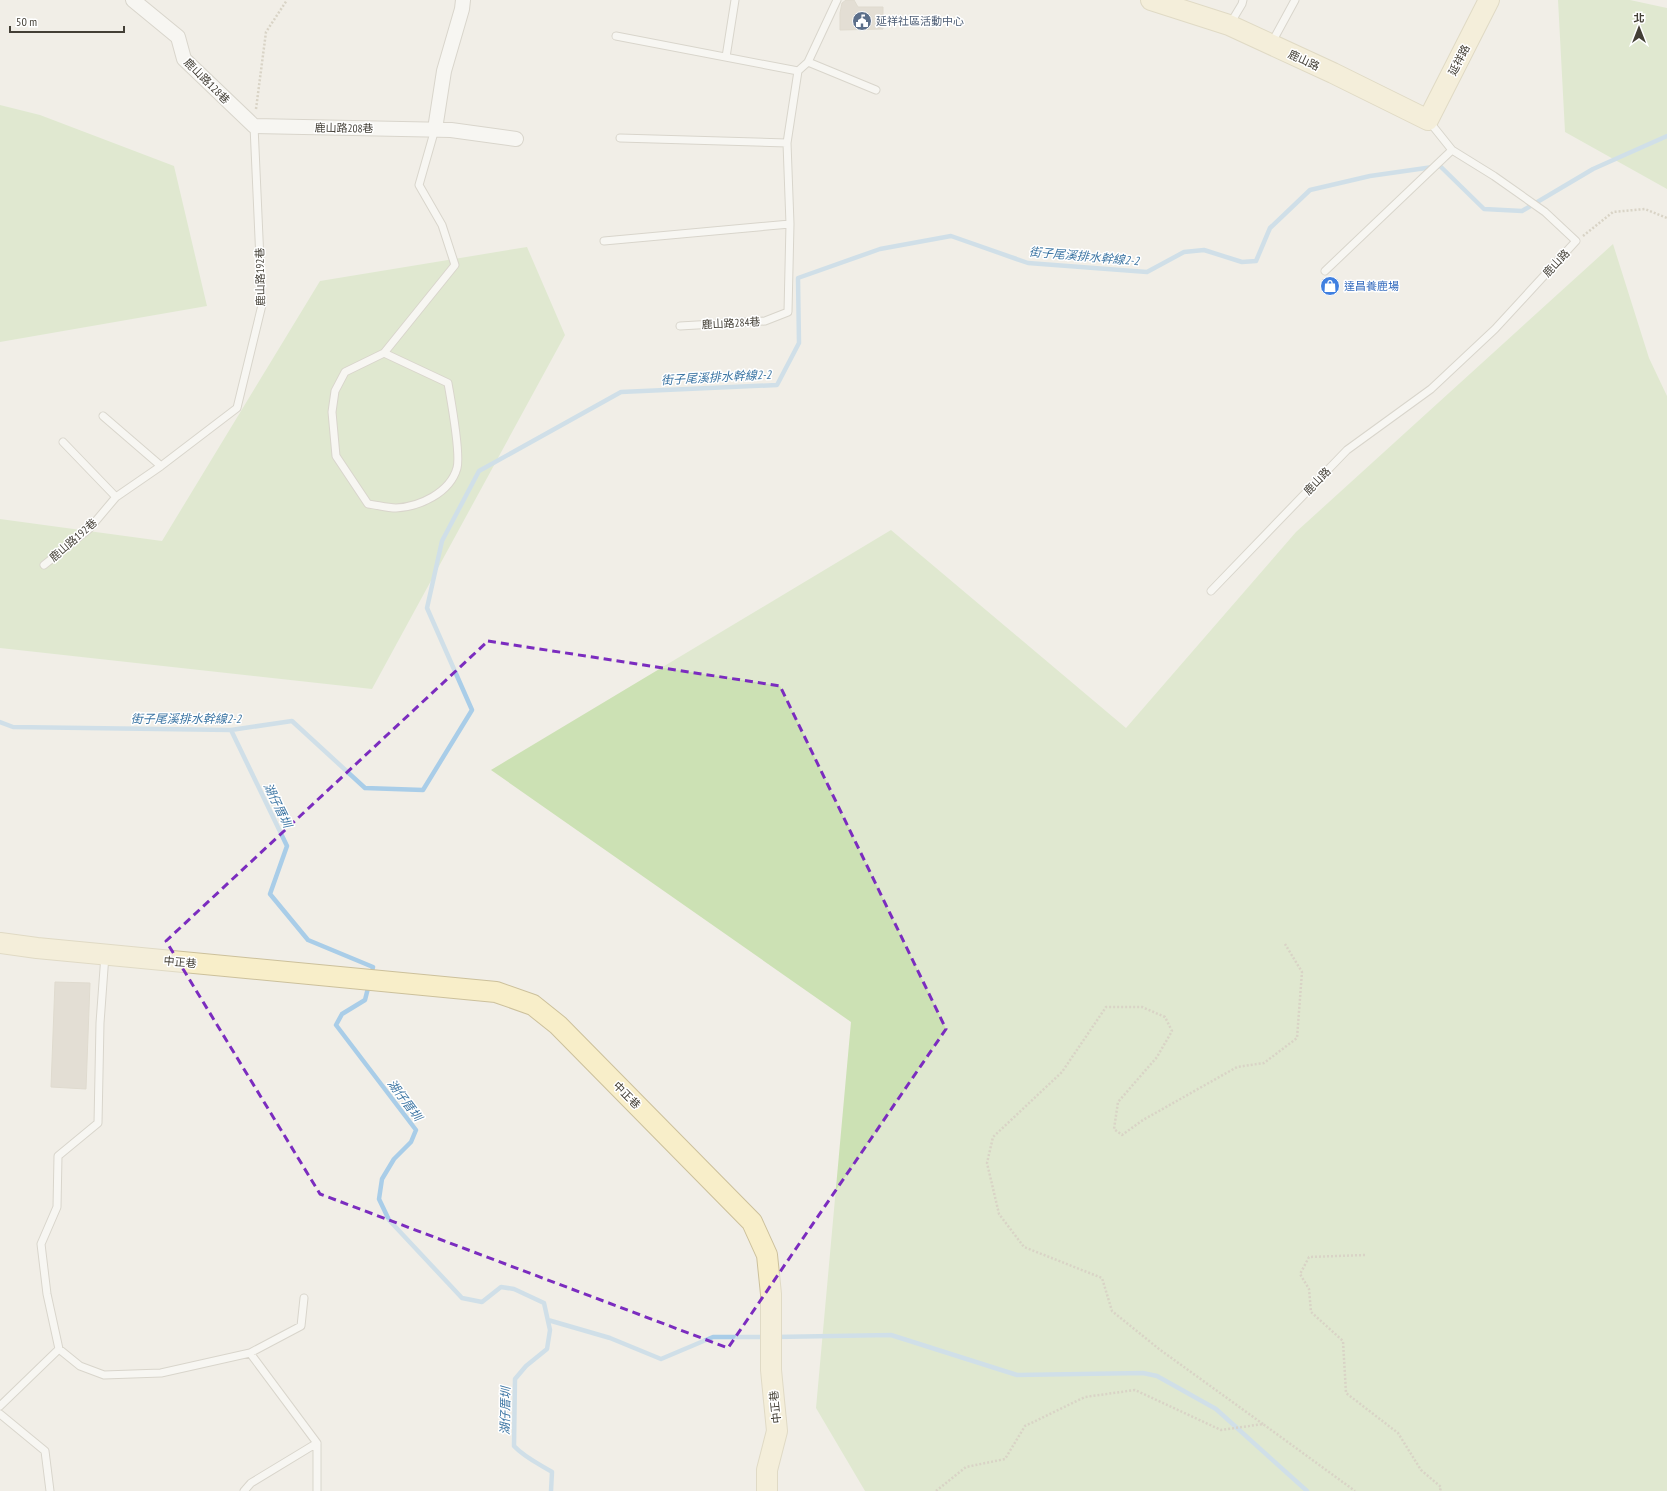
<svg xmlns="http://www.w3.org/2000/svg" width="1667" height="1491" font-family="'PT Sans Narrow','Noto Sans TC',sans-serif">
<rect width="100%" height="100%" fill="#f1eee7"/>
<path fill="#cce1b4" d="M1558,0H1630L1667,8V189L1565,132Z
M0,105L40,115L174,166L207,306L0,342Z
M1613,244L1649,358L1667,396V1491H865L816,1408L851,1022L491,770L891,530L1126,728L1296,532Z
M527,247L565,335L372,689L0,648V519L162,541L320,281Z"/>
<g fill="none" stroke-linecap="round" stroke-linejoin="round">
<path stroke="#a9cde8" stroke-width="4.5" d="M0,722L13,727L231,730L292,721L365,788L423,790L472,710L427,608L442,541L479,471L621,392L777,385L799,343L798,278L880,249L951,236L1028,263L1147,272L1184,252L1204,250L1242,262L1256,261L1270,228L1310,190L1370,176L1440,166L1484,209L1522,211L1593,169L1667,136
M231,730L287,846L270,894L308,940L373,967L371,975
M369,984L365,1000L342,1014L336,1025L416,1130L411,1142L394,1159L382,1179L379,1199L389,1220L462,1298L482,1302L501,1287L514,1289L544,1303L550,1330L547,1349L526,1366L515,1379L514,1446C524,1457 539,1464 552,1472L551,1491
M548,1320L610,1338L661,1359L713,1337H765
M775,1337L891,1335L1017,1375L1143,1373L1157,1376L1216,1409L1307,1491"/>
</g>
<path fill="#d2cabd" stroke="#cbc2b1" d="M846,0H854L858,7H883V29L840,30V13L842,3Z
M55,982L90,983L86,1089L51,1087Z"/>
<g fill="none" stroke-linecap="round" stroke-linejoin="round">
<defs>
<path id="lane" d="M1230,24L1242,4L1243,0
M616,36L798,71
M1271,44L1295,0
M726,57L735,0
M808,62L876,90
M620,138L787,143
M604,241L790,224
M1325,271L1452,150
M680,326L765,321L788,312L790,224L787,143L798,71L808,62L837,0
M384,353L448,383C451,401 461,453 457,468C450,493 419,507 396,508C387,508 377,505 368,504L336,456L332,412L335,391L345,372L384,353L455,265L442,225L419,185L435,129
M103,416L161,466
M63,442L116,497L161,466L237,408L262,305L254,126
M44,565L89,529L116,497
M1211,591L1347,450L1431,389L1495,329L1576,241L1545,212L1494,176L1452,150L1428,120
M59,1349L80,1366L104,1375L161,1373L250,1353L301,1326L304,1298
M250,1353L317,1443V1491
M0,1406L59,1349L47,1294L41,1244L57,1207L58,1156L98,1123L100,1023L105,955
M0,1414L45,1451L50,1491
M244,1491L251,1483L317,1443"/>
<path id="street" d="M133,0L178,37L184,59L254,126L451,130L516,139
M435,129L444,71L462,9L463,0"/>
<path id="secondary" d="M1151,0L1229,25L1333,73L1428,120L1489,0
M0,943L37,948L496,992L533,1005L558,1025L752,1222L767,1255L771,1294V1370L777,1431L767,1470V1491"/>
</defs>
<use href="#lane" stroke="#bcb6aa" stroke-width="9"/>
<use href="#street" stroke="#bcb6aa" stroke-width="16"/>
<use href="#secondary" stroke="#ccc09b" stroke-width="22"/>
<path stroke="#bcb29d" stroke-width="2.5" stroke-dasharray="2 2" stroke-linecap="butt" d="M256,109L266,32L287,0
M1583,236L1613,212L1645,209L1667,218
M1365,1255L1309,1257L1300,1274L1309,1289L1311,1312L1343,1341L1346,1393L1398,1433L1421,1470L1441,1487L1440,1491
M1263,1424L1159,1349L1112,1311L1102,1278L1024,1247L999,1214L987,1163L993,1137L1062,1072L1106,1007H1142L1165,1017L1172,1031L1157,1057L1118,1102L1114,1129L1122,1135L1143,1120L1237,1067L1264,1063L1297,1038L1302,972L1285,944
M936,1491L966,1467L1005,1459L1025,1426L1085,1397L1135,1390L1221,1430L1263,1424L1355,1491"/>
<use href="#lane" stroke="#fff" stroke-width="7"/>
<use href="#street" stroke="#fff" stroke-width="14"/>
<use href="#secondary" stroke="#f8eec9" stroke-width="20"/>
</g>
<path d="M0 0H1667V1491H0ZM488,641L780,686L946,1029L728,1348L320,1194L166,941Z" fill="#f1eee7" fill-opacity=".55" fill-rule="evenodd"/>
<path fill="none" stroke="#7b2cbf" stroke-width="3" stroke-dasharray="8 5" stroke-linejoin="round" d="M488,641L780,686L946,1029L728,1348L320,1194L166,941Z"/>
<defs>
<symbol id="civic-disc" viewBox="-11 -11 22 22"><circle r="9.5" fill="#5c6f8a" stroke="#fff"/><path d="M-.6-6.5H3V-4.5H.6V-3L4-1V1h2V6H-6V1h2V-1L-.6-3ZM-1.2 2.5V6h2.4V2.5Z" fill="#fff"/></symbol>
<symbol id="shop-disc" viewBox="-11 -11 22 22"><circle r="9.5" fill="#3f7fe0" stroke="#fff"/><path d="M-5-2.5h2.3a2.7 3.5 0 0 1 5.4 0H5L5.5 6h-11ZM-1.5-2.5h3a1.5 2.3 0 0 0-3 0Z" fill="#fff"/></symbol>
</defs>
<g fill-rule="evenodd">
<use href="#civic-disc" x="851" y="10" width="22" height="22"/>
<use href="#shop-disc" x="1319" y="275" width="22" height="22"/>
</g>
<g text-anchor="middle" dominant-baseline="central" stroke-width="3" stroke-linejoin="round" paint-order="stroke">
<g font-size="11" fill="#4e5e75" stroke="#fff" text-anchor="start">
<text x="876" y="21">延祥社區活動中心</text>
</g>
<g font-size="11" fill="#433f36" stroke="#fff">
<text transform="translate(1304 60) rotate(25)">鹿山路</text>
<text transform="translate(1459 60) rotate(-63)">延祥路</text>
<text transform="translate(207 81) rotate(45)">鹿山路128巷</text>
<text transform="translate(344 128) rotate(1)">鹿山路208巷</text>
<text transform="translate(1556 263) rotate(-47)">鹿山路</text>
<text transform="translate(260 277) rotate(-91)">鹿山路192巷</text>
<text transform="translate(731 323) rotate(-3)">鹿山路284巷</text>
<text transform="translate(1317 481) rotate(-46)">鹿山路</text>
<text transform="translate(73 540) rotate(-41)">鹿山路192巷</text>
<text transform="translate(180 962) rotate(5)">中正巷</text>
<text transform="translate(627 1095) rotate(45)">中正巷</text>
<text transform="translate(775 1407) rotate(-96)">中正巷</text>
</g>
<g font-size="11" fill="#366cbe" stroke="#fff" text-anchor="start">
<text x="1344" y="286">達昌養鹿場</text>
</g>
<g font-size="12" font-style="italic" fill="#3c75a3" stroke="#fff">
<text transform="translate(1084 256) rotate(5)">街子尾溪排水幹線2-2</text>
<text transform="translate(716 377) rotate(-3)">街子尾溪排水幹線2-2</text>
<text x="186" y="718">街子尾溪排水幹線2-2</text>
<text transform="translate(278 805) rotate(64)">湖仔厝圳</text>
<text transform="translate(405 1100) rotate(53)">湖仔厝圳</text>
<text transform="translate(505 1411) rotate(-89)">湖仔厝圳</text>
</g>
</g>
<g transform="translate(1639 28)" stroke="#ffffff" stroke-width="3" paint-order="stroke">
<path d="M0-3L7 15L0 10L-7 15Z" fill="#433f36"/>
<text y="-6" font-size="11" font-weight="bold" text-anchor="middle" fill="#433f36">北</text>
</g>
<path d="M10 26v6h114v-6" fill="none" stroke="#433f36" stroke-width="2"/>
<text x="16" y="26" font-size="12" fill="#433f36" stroke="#ffffff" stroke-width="3" paint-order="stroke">50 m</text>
</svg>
